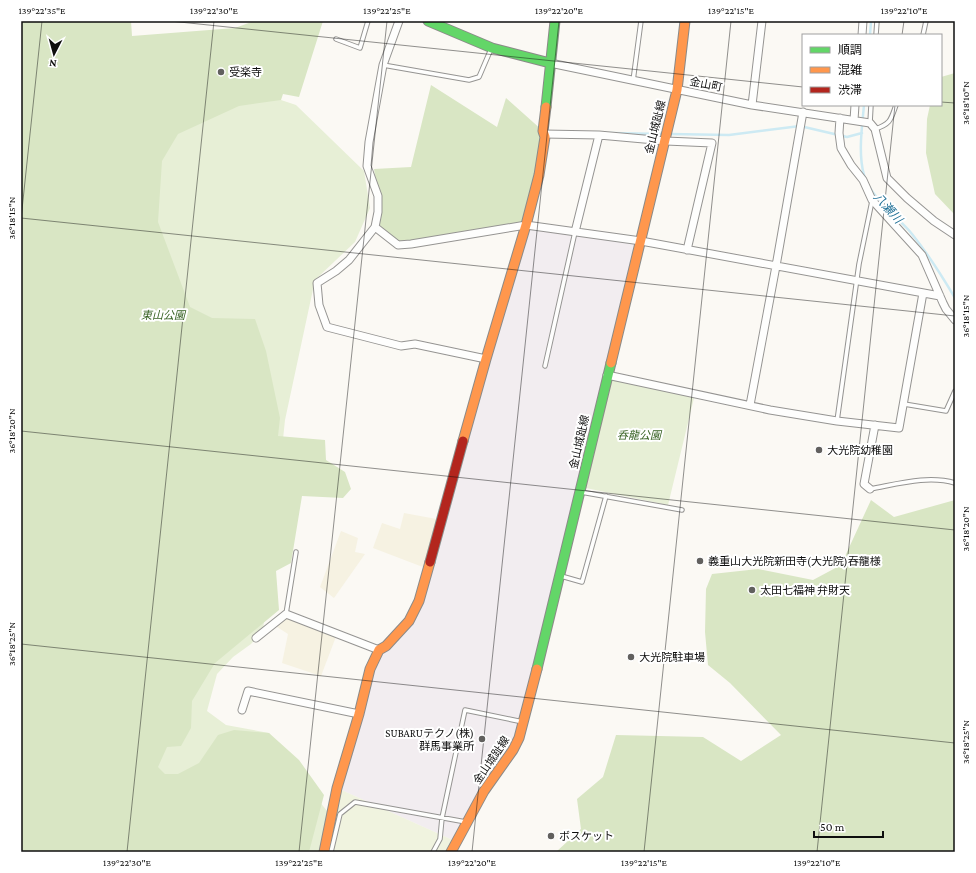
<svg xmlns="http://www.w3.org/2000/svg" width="976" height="873" font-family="'Crimson Pro','Noto Sans JP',serif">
<rect width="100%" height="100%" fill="#fbf9f4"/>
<path fill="#f2edf0" d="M526,225L640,241L519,738L457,842L337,788L379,650L409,621Z"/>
<path fill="#f6f2e2" d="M404,513L442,520L428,569L373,548L382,523L400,529Z
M341,531L358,538L355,552L365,554L334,598L320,587Z
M286,614L337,634L321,676L282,663L288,634L274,625Z"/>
<path fill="#e7efd6" d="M269,96L296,105L364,171L370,208L355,242L315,280L285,420L263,631L251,644L233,657L217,674L207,711L226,725L269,733L304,782L331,816L321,852H21V269L145,123Z
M607,375L695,394L668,505L581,487Z"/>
<path fill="#d9e6c4" d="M21,21H131L132,36L235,28L254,21H323L299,97L283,94L281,100L239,106L178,134L162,161L158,222L190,307L212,318L255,319L266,351L280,418L278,436L325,440L326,460L345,472L351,489L343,498L302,496L291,563L276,571L279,610L215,663L192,701L191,728L181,746L167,747L158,767L165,774H178L199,763L218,735L234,730L269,733L299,760L324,795L309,852H21Z
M955,73V215L935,194L926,153L927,119L930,105H941V77Z
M431,85L497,127L506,98L543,131L526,225L398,245L375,227L378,196L374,169L411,167Z
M871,500L894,517L955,500V852H556L581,829L577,799L603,777L616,735L703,737L741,761L781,735L730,683L708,665L705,632L706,589L712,574L758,569L813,580L841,565Z"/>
<path fill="#f0f3df" d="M337,788L457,842L451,852H321Z"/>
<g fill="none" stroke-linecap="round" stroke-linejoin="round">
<path stroke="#cdeaf3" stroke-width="2.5" d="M870,35L871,21
M864,105C862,128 858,153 864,175C870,197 898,217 912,234C928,254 942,276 955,298
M610,133L663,134
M670,134L729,135L800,126L847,137L862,133"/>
<defs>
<path id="lane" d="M876,35L877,21
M923,35L926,21
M336,39L360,48L368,21
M383,65L469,80L479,77L491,49
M633,81L641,21
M870,123L871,105
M875,129C891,124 891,119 896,105
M545,366L575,232
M904,404L946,411L955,391
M837,421L859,264L872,201
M870,489C898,484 928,475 955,483
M581,492L682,510
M561,576L582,582L606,496
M286,614L296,552
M331,852L340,814L355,802L466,822
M433,852L440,839L442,818L465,710L523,722"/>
<path id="street" d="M399,21L383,65L369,142L367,166L378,196V212L375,227L349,260L336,271L317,283L319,305L327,327L401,346L415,344L486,359
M862,35L863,21
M550,63L752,105L870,123L875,129L887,178L907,198L934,221L955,235
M752,105L762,21
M840,118L839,133L841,148L851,165L863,180L872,200L922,255L943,303L946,309L955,320
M854,120L855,105
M544,134L599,135
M375,227L398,245L411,244L526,225L641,241L940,296
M575,232L599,135L666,141L712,143L687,250
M607,375L770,410L837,421L899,428L923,293
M750,405L776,266L803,112
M870,489L864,484L875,425
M256,638L286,614L379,650
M242,710L248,691L359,714"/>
<path id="fast" d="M428,21L492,48L550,63
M546,107L555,21
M537,669L611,363"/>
<path id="slow" d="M611,363L677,90L685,21
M463,441L486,359L526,225L539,175L545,137L543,131L546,107
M324,852L337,788L359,714L370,669L379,650L386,646L409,621L419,601L430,562
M451,852L484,791L513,750L519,738L537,669"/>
<path id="jam" d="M430,562L463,441"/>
</defs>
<use href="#lane" stroke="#959492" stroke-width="5.5"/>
<use href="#street" stroke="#959492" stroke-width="9"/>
<use href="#fast" stroke="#8b8a88" stroke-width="11"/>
<use href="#slow" stroke="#8b8a88" stroke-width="11"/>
<use href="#jam" stroke="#8b8a88" stroke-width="11"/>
<use href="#lane" stroke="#fefefd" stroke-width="3.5"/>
<use href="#street" stroke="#fefefd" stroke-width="7"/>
<use href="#fast" stroke="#63d668" stroke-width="9"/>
<use href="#slow" stroke="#ff974d" stroke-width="9"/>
<use href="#jam" stroke="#b3261e" stroke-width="9"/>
</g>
<path fill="none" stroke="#0e0e0e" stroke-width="1" stroke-opacity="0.45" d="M170,21L803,87M902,35L904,21M941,102L955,103M21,218L955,316M21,219L42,21M21,431L955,530M21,644L955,743M127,852L214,21M299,852L387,21M472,852L559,21M644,852L731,21M817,852L895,105"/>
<g fill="#61605e" stroke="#fff" stroke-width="1.5">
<circle cx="221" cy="72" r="4"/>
<circle cx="819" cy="450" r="4"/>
<circle cx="700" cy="561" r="4"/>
<circle cx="752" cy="590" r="4"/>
<circle cx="631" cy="657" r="4"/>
<circle cx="482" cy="739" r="4"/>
<circle cx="551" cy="836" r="4"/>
</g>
<g text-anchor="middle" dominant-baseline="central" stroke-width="4" stroke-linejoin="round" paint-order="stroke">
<g font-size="11" fill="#0e0e0e" stroke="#fff" text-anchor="start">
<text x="229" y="72">受楽寺</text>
<text x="827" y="450">大光院幼稚園</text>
<text x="708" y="561">義重山大光院新田寺(大光院)吞龍様</text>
<text x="760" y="590">太田七福神 弁財天</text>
<text x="639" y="657">大光院駐車場</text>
<text x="474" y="733" text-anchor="end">SUBARUテクノ(株)<tspan x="474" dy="13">群馬事業所</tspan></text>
<text x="559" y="836">ボスケット</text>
</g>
<g font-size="11" fill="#0e0e0e" stroke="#fff">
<text transform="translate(706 84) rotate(11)">金山町</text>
<text transform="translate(655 127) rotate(-76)">金山城趾線</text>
<text transform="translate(579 442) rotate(-77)">金山城趾線</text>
<text transform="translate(491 760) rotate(-56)">金山城趾線</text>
</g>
<g font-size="11" font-style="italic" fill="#376223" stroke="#fff">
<text x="163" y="315">東山公園</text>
<text x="639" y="435">呑龍公園</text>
</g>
<g font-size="12" font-style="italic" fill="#217197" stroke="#fff">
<text transform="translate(888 208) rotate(48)">八瀬川</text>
</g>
</g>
<rect width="976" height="873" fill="none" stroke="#ffffff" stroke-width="44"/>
<rect x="802" y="34" width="140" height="72" fill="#ffffff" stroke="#9f9f9f"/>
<rect x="810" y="47" width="20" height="6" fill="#63d668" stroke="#9f9f9f"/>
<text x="838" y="54" font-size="12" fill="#0e0e0e">順調</text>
<rect x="810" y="67" width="20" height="6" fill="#ff974d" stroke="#9f9f9f"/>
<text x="838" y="74" font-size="12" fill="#0e0e0e">混雑</text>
<rect x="810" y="87" width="20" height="6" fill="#b3261e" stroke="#9f9f9f"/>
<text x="838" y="94" font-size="12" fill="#0e0e0e">渋滞</text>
<g transform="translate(54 54) rotate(186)" stroke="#ffffff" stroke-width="3" paint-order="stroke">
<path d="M0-3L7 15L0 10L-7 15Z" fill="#0e0e0e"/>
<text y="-6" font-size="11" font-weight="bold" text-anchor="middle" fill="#0e0e0e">N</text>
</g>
<path d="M814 831v6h69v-6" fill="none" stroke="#0e0e0e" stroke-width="2"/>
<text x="820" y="831" font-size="12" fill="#0e0e0e" stroke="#ffffff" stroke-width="3" paint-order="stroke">50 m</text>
<rect x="22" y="22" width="932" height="829" fill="none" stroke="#0e0e0e" stroke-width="1.5"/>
<g font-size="10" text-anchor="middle" fill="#0e0e0e">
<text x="42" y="14">139°22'35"E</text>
<text x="214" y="14">139°22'30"E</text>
<text x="387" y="14">139°22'25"E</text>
<text x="559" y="14">139°22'20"E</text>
<text x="731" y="14">139°22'15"E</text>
<text x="904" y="14">139°22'10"E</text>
<text transform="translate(965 103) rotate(-90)" y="4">36°18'10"N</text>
<text transform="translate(11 218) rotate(-90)" y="4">36°18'15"N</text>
<text transform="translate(965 316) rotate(-90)" y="4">36°18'15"N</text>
<text transform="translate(11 431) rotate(-90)" y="4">36°18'20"N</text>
<text transform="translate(965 529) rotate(-90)" y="4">36°18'20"N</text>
<text transform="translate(11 644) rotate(-90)" y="4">36°18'25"N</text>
<text transform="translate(965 742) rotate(-90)" y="4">36°18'25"N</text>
<text x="127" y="866">139°22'30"E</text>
<text x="299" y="866">139°22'25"E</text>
<text x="472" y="866">139°22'20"E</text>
<text x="644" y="866">139°22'15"E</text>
<text x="817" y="866">139°22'10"E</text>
</g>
</svg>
